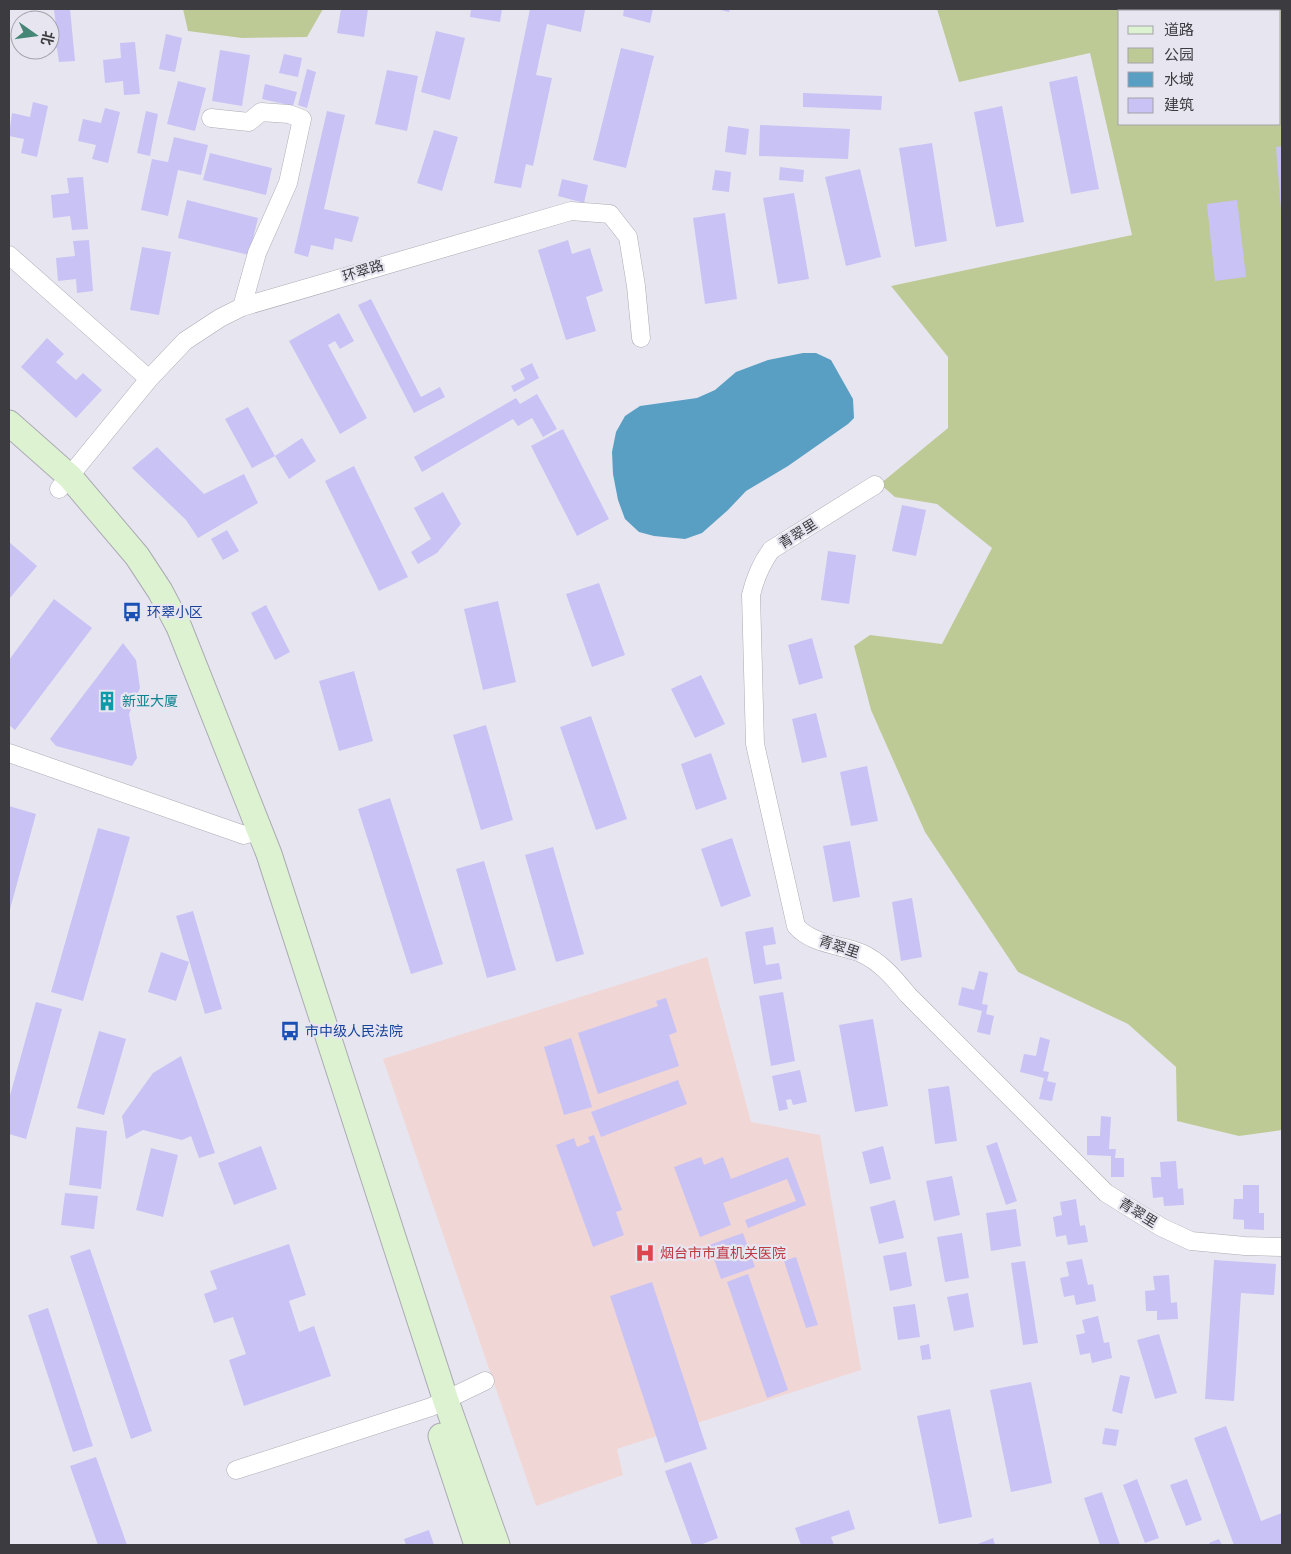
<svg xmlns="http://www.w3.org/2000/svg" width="1291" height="1554" font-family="Karla,'Noto Sans SC',sans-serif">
<rect width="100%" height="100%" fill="#e7e6f0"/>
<path fill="#f1d6d6" d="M707,957L751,1122L820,1135L861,1370L617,1449L623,1475L536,1506L383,1059Z"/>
<path fill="#bdca96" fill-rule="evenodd" d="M183,9H323L307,37L242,38L188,31Z
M937,9H1282V1130L1239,1136L1177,1121L1176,1067L1128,1024L1018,972L925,832L871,710L854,646L870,635L942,644L992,548L937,504L895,497L880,484L948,428V357L891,286L1132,235L1090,53L959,82ZM1120,11H1280V124H1120Z"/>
<path fill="#599ec3" d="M803,353H816L831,360L853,399L854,418L848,424L788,466L746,491L728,510L702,533L685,539L654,536L639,532L625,519L618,500L613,474L612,452L616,432L625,416L640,406L697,398L715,390L736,372L768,360Z"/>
<path fill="#c8c2f5" d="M70,9L75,61L59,62L57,48L50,49V26L56,25L54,10Z
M341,9H368L364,37L337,33Z
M471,9H502L500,22L470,17Z
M530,9H578L585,10L581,32L547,24L536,75L552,78L533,166L526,164L521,188L494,183Z
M624,9H653L650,23L623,16Z
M716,9H730L729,12Z
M436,31L465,38L450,100L421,92Z
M166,34L182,38L175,72L159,69Z
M135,42L140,94L124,95L123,81L105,83L103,60L121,58L120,43Z
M621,48L654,56L626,168L593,160Z
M220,50L250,55L242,106L212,101Z
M284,54L302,58L298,77L279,73Z
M307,69L316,72L307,108L298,105Z
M387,70L418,76L407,131L375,124Z
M1077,76L1099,189L1071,194L1049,82Z
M178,81L206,88L195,131L167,124Z
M265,84L297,92L293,106L262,99Z
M803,93L882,96L881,110L803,107Z
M33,102L48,106L37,157L21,153L24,139L9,136L12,113L30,117Z
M1002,106L1024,222L996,227L974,112Z
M105,108L120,112L108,163L92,159L96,145L78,141L83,119L101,123Z
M146,111L158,114L150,156L137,153Z
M327,111L345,115L324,209L359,217L352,242L335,238L333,250L311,245L308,257L294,253Z
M760,125L850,129L848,159L759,156Z
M728,126L749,129L746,155L725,152Z
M434,130L458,137L442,191L417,183Z
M174,137L208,145L201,175L178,170L168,216L141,210L152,159L168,162Z
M932,143L947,241L915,247L899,148Z
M1282,146V210H1281L1276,147Z
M210,153L272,168L266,195L203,180Z
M780,167L804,170L803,182L779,180Z
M860,169L881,257L846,266L825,177Z
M715,170L731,172L729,192L712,190Z
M83,177L88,229L72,230L70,216L53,218L51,195L69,193L67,178Z
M562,179L588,185L584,203L558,196Z
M794,193L809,279L778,284L763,198Z
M187,200L258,218L249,255L178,238Z
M1237,200L1246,277L1215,281L1207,204Z
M725,213L737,299L705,304L693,218Z
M89,240L93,291L77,293L76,279L58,281L56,258L75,256L73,241Z
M568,240L572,254L590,248L603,291L586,297L596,331L566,340L538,250Z
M142,247L171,252L159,315L130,310Z
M371,299L421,397L440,387L445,397L414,413L358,305Z
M339,313L354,341L340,349L335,341L328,345L367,418L340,434L289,341Z
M47,338L64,354L56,362L76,380L83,373L102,390L76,418L21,367Z
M532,363L539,378L514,392L511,386L525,379L520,369Z
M537,394L557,429L543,437L532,418L518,426L513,419L422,472L414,457L516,398L520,404Z
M248,407L275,456L252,468L225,419Z
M563,429L609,519L577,536L531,446Z
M302,438L316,461L289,479L275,456Z
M157,447L204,494L244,474L258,503L198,538L186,520L132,468Z
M354,466L408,577L379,591L325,481Z
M443,492L461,524L437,553L418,564L411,552L431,539L414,508Z
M902,505L926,510L916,556L892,551Z
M227,530L239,551L223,560L211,539Z
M9,542L37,566L9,599Z
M828,551L856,555L849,604L821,600Z
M599,583L625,655L592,667L566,594Z
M54,599L92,628L15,730L9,725V660Z
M498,601L516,682L483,690L464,609Z
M266,605L290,652L275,660L251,613Z
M812,638L823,678L799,685L788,645Z
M123,643L136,660L140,688L129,714L137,758L132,766L56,746L50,739Z
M354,671L373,741L339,751L319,681Z
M701,675L725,724L695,738L671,689Z
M816,713L827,757L802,763L792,719Z
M591,716L627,819L596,830L560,727Z
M486,725L513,820L481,830L453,735Z
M711,753L727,799L696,810L681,764Z
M867,766L878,821L851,826L840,772Z
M390,798L443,964L411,974L358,809Z
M9,806L36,814L9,913Z
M98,828L130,837L83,1001L51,992Z
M732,838L751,896L721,907L701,849Z
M850,841L860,897L833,902L823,846Z
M553,847L584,954L556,962L525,855Z
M484,861L516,970L487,978L456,869Z
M912,898L922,957L901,961L892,902Z
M193,911L222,1009L205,1014L176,916Z
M773,927L776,944L763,946L766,965L779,963L782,979L754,984L745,932Z
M161,952L189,962L176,1001L148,992Z
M979,971L988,973L982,1004L988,1005L986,1014L994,1016L990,1035L977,1032L982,1011L958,1005L962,987L974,990Z
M783,992L795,1061L771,1066L759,996Z
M666,998L677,1032L669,1035L679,1066L598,1094L578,1033L658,1006L656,1001Z
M36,1002L62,1009L26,1139L9,1134V1099Z
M873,1019L888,1106L855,1112L839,1025Z
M99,1031L126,1039L104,1115L77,1108Z
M1040,1037L1050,1040L1043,1071L1049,1072L1047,1081L1056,1083L1052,1101L1039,1099L1044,1078L1020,1072L1024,1054L1036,1056Z
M571,1038L592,1107L564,1115L544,1047Z
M181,1056L215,1153L199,1158L191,1136L182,1140L143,1130L126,1139L122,1116L153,1073Z
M800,1070L807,1102L793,1105L791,1099L786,1100L788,1109L779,1111L772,1076Z
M678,1080L687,1104L601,1137L591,1112Z
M949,1086L957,1141L935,1144L928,1089Z
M1101,1116L1111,1117L1109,1149H1116L1115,1158H1124V1177H1111V1156L1087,1155V1136H1100Z
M76,1127L107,1131L101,1189L69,1185Z
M594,1135L622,1210L616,1212L624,1235L593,1247L556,1145L574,1138L577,1147L590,1142L588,1137Z
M997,1142L1017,1201L1006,1205L986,1146Z
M261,1146L277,1189L234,1205L218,1163Z
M883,1146L891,1179L870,1184L862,1152Z
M151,1148L178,1155L163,1217L136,1210Z
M701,1157L704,1165L723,1157L731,1179L788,1157L806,1205L748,1228L745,1220L796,1201L787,1179L723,1203L731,1225L700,1237L674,1167Z
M1176,1161L1178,1189L1183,1188L1184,1205L1164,1206L1163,1197L1153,1198L1151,1177H1161L1160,1162Z
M952,1176L960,1215L934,1221L926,1181Z
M1243,1185H1259V1213H1264V1230L1244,1229V1220L1233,1219L1234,1199H1243Z
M65,1193L98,1196L94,1229L61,1225Z
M1076,1199L1080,1226L1085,1225L1088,1242L1068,1245L1066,1235L1056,1237L1053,1217L1062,1215L1060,1202Z
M895,1200L904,1238L879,1244L870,1207Z
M1016,1209L1021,1246L991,1251L986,1213Z
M743,1233L755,1267L721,1279L709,1245Z
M962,1233L969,1278L945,1282L937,1237Z
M289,1244L306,1295L289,1301L299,1332L314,1326L331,1376L244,1406L229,1360L246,1354L233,1317L214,1323L204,1294L217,1289L210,1271Z
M90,1249L152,1431L131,1439L70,1256Z
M906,1252L912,1286L890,1291L883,1256Z
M796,1257L818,1325L806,1328L784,1261Z
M1082,1259L1088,1285L1093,1284L1096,1301L1076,1305L1074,1295L1064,1297L1060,1278L1069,1276L1066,1262Z
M1214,1260L1276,1264L1274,1295L1241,1293L1234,1401L1205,1399Z
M1025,1261L1038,1343L1023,1345L1011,1263Z
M748,1274L788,1390L767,1398L727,1282Z
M1169,1275L1171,1303L1177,1302L1178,1319L1157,1320V1311H1146L1145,1291L1155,1290L1153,1276Z
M652,1282L707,1449L665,1463L610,1296Z
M968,1293L974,1327L954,1331L947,1297Z
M915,1304L920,1337L898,1340L893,1307Z
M48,1308L93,1446L73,1452L28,1315Z
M1098,1316L1104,1343L1109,1342L1112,1358L1092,1363L1090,1353L1080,1355L1076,1335L1085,1333L1082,1320Z
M1159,1334L1177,1393L1155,1399L1137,1340Z
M929,1344L931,1359L922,1360L920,1346Z
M1120,1375L1130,1377L1122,1414L1112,1411Z
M1031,1382L1052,1483L1011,1492L990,1390Z
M950,1409L972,1517L939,1524L917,1416Z
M1226,1426L1261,1521L1282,1513V1545H1234L1194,1438Z
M1105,1428L1119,1430L1116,1446L1102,1444Z
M96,1457L127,1545H98L70,1466Z
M691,1462L718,1538L700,1545H692L665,1471Z
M1137,1479L1159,1538L1145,1543L1123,1485Z
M1187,1479L1202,1520L1186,1526L1170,1485Z
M1102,1492L1120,1545H1100L1084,1498Z
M849,1510L855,1529L831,1537L834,1545H801L795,1528Z
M429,1530L434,1545H406L404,1539Z
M993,1538L995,1545H975Z
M1219,1539L1222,1545H1210L1209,1543Z"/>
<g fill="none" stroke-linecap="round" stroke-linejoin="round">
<defs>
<path id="minor" d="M211,118L249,122L261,112L289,114L302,119L288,183L257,253L242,307
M9,255L149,379
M875,485L771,550C761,564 755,578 751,595L755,744L796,926C811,944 841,945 861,953C881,962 894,978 908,995L1106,1193L1161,1227L1191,1241L1245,1246L1282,1247
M59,489L149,379L185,341L220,318L242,307L571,211L610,214L628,237L636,286L641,338
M9,753L244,835L260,830
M236,1470L431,1407L485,1381"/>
<path id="secondary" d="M9,423L70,477L137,556L160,591L179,627L269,854L446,1401L497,1545
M441,1436L477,1545"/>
</defs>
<use href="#minor" stroke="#acabb5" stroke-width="19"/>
<use href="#secondary" stroke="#acabb5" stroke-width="27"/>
<use href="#minor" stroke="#fff" stroke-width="18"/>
<use href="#secondary" stroke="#dcf2d0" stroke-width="25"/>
</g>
<defs>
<symbol id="bus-bare" viewBox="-9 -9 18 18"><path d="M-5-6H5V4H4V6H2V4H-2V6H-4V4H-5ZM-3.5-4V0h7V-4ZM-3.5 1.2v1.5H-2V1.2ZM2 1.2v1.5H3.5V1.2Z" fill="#1a4fb4" stroke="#e7e6f0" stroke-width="2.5" paint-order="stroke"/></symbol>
<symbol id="building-bare" viewBox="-9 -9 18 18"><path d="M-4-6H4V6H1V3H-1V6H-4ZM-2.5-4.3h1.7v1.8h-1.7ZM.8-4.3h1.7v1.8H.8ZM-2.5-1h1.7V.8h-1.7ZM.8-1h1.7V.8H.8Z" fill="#0f9aa8" stroke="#e7e6f0" stroke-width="2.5" paint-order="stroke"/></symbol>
<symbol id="hospital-bare" viewBox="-9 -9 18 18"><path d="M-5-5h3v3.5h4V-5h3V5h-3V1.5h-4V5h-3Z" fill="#e0444e" stroke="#e7e6f0" stroke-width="2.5" paint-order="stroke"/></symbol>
</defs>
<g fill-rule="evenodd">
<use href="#bus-bare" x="118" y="598" width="28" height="28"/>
<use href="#building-bare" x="93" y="687" width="28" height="28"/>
<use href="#bus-bare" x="276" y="1017" width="28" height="28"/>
<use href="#hospital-bare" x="631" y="1239" width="28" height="28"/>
</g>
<g text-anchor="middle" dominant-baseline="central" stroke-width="4.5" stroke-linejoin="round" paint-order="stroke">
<g font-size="14" fill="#3c3c40" stroke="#e7e6f0">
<text transform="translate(363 271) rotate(-17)">环翠路</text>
<text transform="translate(798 534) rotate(-32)">青翠里</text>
<text transform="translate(839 947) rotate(19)">青翠里</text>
<text transform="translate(1138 1213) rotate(32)">青翠里</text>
</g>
<g font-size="14" fill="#164399" stroke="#e7e6f0" text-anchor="start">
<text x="147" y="612">环翠小区</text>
<text x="305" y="1031">市中级人民法院</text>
</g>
<g font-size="14" fill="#0d838f" stroke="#e7e6f0" text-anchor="start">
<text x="122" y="701">新亚大厦</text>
</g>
<g font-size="14" fill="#be3a42" stroke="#e7e6f0" text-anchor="start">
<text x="660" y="1253">烟台市市直机关医院</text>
</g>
</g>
<rect width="1291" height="1554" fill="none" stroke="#3c3c40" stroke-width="20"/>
<rect x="1118" y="10" width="162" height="115" fill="#e7e6f0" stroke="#a3a2aa"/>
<rect x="1128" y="26" width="25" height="8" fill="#dcf2d0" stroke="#a3a2aa"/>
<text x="1164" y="35" font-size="15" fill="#3c3c40">道路</text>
<rect x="1128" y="48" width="25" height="15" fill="#bdca96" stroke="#a3a2aa"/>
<text x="1164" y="60" font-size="15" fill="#3c3c40">公园</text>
<rect x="1128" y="72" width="25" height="15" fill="#599ec3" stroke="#a3a2aa"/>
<text x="1164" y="85" font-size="15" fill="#3c3c40">水域</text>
<rect x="1128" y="98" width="25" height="15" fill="#c8c2f5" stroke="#a3a2aa"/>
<text x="1164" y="110" font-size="15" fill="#3c3c40">建筑</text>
<g transform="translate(35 35) rotate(104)"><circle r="24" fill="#e7e6f0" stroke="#a3a2aa"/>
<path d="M0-4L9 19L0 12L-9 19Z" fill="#458677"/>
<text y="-8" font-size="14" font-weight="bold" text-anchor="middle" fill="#3c3c40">北</text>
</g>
</svg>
